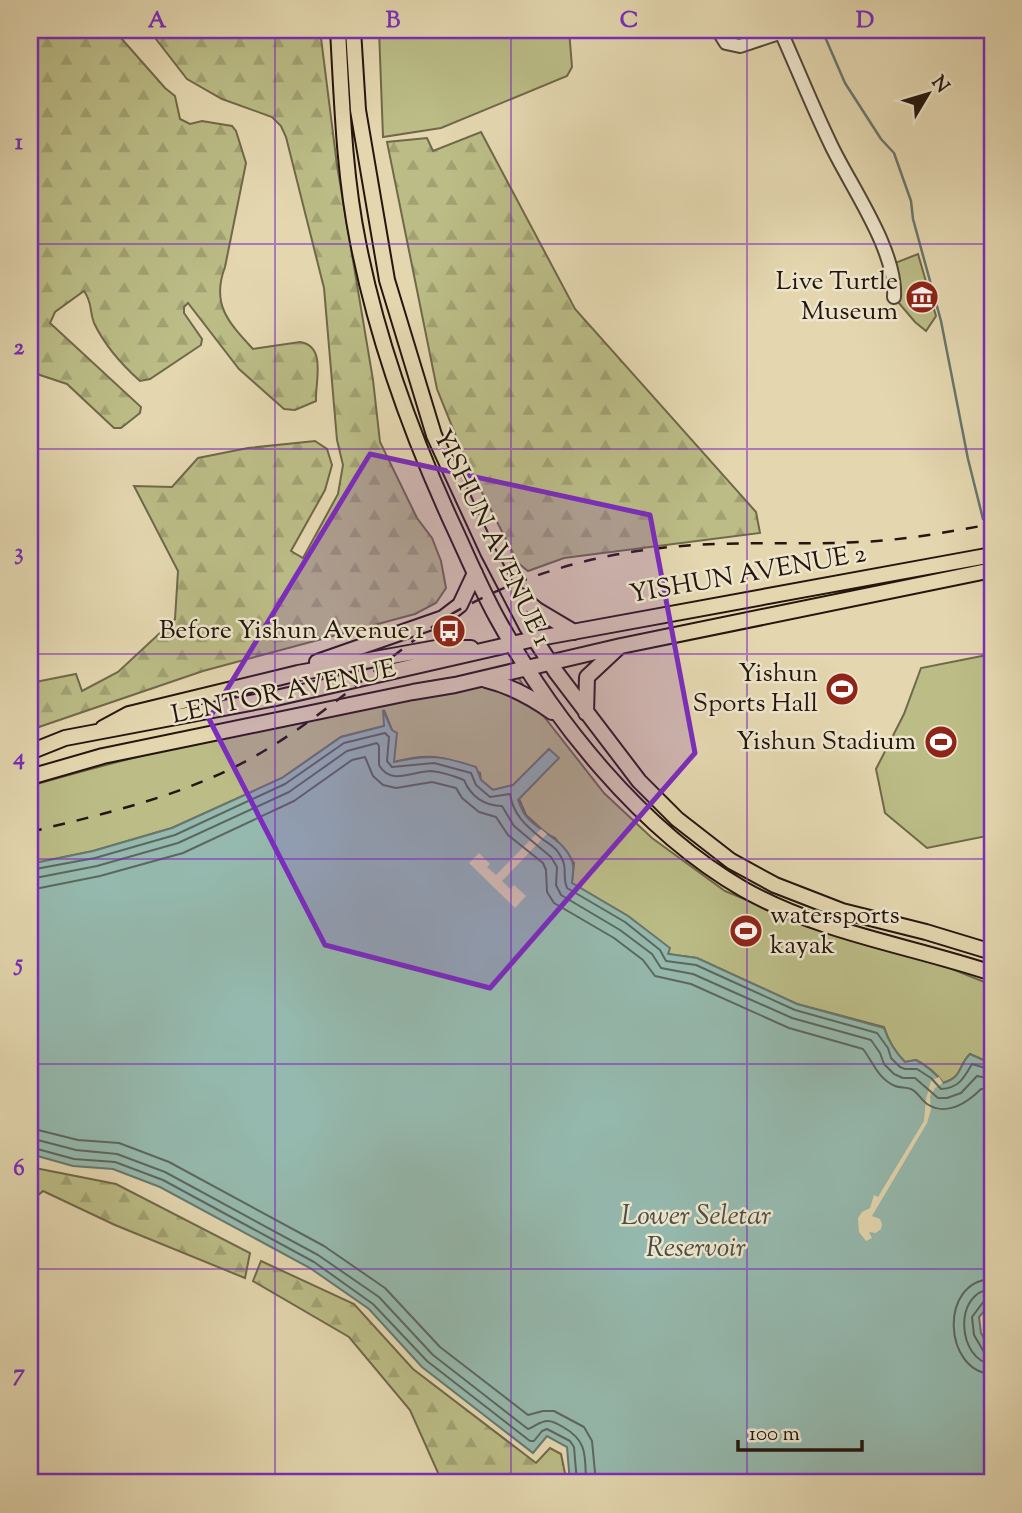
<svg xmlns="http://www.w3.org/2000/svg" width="1022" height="1513" font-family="'Sorts Mill Goudy',serif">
<defs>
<pattern id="forest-firs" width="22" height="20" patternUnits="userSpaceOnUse" patternTransform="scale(1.75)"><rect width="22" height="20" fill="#bbbc86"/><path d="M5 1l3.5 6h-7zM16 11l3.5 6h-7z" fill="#a1a172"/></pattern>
</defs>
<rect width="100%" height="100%" fill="#e4d7b0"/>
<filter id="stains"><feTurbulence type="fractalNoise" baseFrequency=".00286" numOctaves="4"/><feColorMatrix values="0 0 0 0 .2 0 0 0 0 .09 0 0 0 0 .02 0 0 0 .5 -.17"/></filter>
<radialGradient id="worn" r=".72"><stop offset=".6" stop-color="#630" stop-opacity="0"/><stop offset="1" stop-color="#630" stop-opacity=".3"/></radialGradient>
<path fill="#bbbc86" stroke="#70684a" stroke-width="2" d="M379,30H569L572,67L567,76L441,128L383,137Z
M918,254L936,316L926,331L915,322L898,302L901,288L895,263Z
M992,654V835L927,848L885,813L876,769L904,714L921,668Z
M516,674L542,714L604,793L652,838L725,891L785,916L952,969L992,985V1064L970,1054C957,1067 964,1076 943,1083C936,1073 927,1066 916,1060L905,1062C896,1053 888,1040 884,1027L797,1004L697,958L668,954L669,948L628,916L572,883L574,863L555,838L547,834L526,815L513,785L493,790L481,780L480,773C447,755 430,753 394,762L392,730L384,710V726L341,737L282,778L172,828L93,851L30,864V786C189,740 353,706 516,674Z"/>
<path fill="url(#forest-firs)" stroke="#70684a" stroke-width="2" d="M32,30H114L165,88L175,96L180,119L190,124L202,121L232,126L236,131L246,163L225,267C211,304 228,322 253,349L300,342C327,346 315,382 316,401L295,410L284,409L239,369L188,303L184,307V313L202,339L201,345L150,379L140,381C121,364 105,346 94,323C89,310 93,304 84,291L55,312L50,323L141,407L140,413L121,428H114L67,384L40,375L30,367V32Z
M149,30H320L337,165L373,380L380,442L417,518L432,538L441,561L446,588L436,603L415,614L203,671L30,730V683L76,674L82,691L118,672L175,619L178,571L134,486L172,487L198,458L248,448L315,441L327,449L332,465L325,490L291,551L303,558L338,494L343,465L337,440L324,288L286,137L281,126L272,117L222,99L187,79Z
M481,132L575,309L756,512L760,533L564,558L528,571L518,563L466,461L437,389L387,142L427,138L433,151Z
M30,1167L116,1184L250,1253L245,1278L115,1225L43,1191L30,1202Z
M261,1261L354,1304L413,1369L536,1463L550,1448L561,1454L567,1483H431L439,1475L410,1410L349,1337L253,1281Z"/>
<path fill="#95b9ae" stroke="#68776e" stroke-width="2" d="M383,710L392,730L397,733L394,762C427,754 444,756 476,767L481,780L493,790L513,785L549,749L559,758L518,800C520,805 522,811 525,815C540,833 563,838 572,861C575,868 572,877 572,883L628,916L670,948L668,954L697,958L797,1004L884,1028C888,1040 896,1053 905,1062L916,1060C927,1066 936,1073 943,1083C964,1076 957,1067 970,1054L992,1064V1302L979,1317L981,1333L992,1353V1483H570L567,1447L547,1436L533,1453L422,1367L369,1309L310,1268L160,1187L113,1169L73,1166L30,1154V864L93,851L172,828L282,778L341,737L384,726Z"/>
<path fill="#e4d7b0" d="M541,829L547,834L502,881L510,889L514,885L526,896L515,908L469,863L479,853L490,864L487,867L496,875Z
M939,1077L943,1083L935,1088L930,1096L931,1110L927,1123L872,1216L880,1219L882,1224L881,1229L876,1233L869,1232L872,1238L866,1241L859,1232L858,1218L862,1212L870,1208L874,1195L878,1197L924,1121L926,1099L931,1081Z"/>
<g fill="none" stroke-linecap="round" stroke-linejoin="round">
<path stroke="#5c675e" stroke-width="2" d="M30,870L95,858L175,835L285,784L344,743L385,733L389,737L387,761L392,767L434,763L471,773L476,785L490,797L510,794C513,814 525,825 541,838C547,843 553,845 558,852C570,869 561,874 567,888L625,922L660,950L666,961L696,965L795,1010L877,1033L888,1048L891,1058L900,1067L905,1069H917L931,1078L941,1089C959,1088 964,1078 972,1064L992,1070
M30,879L97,866L178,843L289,792L347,751L377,743L379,746V765C391,786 412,771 431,771C442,772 454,776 464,780C471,797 485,806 502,806L514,826L551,857L557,867L556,885L561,895L620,930L652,954L661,968L693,974L792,1018L871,1040L880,1053L884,1064L894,1074L903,1078H915L938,1098H947L961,1093L977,1076L992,1079
M30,890L100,876L183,853L294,801L352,760L365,757L373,776L383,785L396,788L432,782L456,788L462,798L479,812L496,817L508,835L543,863L546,870L547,892L554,903L614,938L643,960L655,976L691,984L789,1028L863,1049C873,1062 878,1079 895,1086C900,1088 906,1087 911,1089C918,1092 921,1100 927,1104C947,1117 968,1102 981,1089H992
M30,1128L78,1140L119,1143L169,1162L324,1246L385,1288L440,1347L528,1415L543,1411H554L584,1427L592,1441L596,1483
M30,1138L76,1150L117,1154L165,1172L318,1255L379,1297L433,1355L528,1429C535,1427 539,1421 548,1421C553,1421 558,1424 563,1427C588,1441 585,1456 586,1483
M30,1147L74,1159L115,1162L163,1180L314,1262L373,1304L427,1361L530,1441H534L542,1431L547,1429L570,1441L574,1447L577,1483
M992,1279C938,1281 944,1372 992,1374
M992,1289C952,1292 958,1361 992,1364
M992,1298L984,1301L972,1317L974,1335L984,1352L992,1355"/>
<path stroke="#68776e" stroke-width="2.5" d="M822,30L845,83L881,139L894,153L911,201L913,219L941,321L968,459L983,519"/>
<defs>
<path id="minor" d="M718,30L726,43L740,46L788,30
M781,32C798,70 813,108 831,145C851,187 897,251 894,297"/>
<path id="major" d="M338,30C342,100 344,173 358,242C377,340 410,431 451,521C466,553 480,587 497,618C553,720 641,830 743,889C821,933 908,945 992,973
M353,30L358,110L387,280L434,435L488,552L527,627L556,672L639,781L677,819L731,861L775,885L842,911L926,932L992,952
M511,589L537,610L574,632
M317,662L443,618L460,605L475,573
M486,680C511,686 531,697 552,712
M586,713L587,677L618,648
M103,728L129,714L298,673L436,648H471
M30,752L65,738L276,698L534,639L992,555
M30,777L103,756L413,692L455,685L621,646L992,570"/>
</defs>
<use href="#minor" stroke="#544636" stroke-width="16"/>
<use href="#major" stroke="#24150e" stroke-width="18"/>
<use href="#minor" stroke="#ede5cc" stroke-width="12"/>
<use href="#major" stroke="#e4d7b0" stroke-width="14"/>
<path stroke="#24150e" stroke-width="2.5" stroke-dasharray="12 12" stroke-linecap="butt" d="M30,832C112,812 196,793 269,748C333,709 387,657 448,616C531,568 622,547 717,544C771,542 824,545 877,541C916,538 954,531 992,524"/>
</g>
<path fill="#7b2cbf" fill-opacity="0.2" stroke="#7b2cbf" stroke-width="5" stroke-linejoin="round" d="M370,454L650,515L695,753L490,988L325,945L209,719Z"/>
<path fill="none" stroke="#7b2cbf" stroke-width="2" stroke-opacity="0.55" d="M275,30V1483M511,30V1483M747,30V1483M30,244H992M30,449H992M30,654H992M30,859H992M30,1064H992M30,1269H992"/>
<defs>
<symbol id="museum-disc" viewBox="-11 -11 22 22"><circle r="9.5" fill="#8f2418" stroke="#ede5cc"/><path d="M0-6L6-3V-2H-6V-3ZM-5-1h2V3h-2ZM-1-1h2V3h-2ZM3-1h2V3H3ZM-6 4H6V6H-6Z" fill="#fff"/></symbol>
<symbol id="bus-disc" viewBox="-11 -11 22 22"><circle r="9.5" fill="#8f2418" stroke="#ede5cc"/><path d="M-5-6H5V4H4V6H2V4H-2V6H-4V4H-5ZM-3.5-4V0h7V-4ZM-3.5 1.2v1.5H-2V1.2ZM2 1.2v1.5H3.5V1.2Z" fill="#fff"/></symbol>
<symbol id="stadium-disc" viewBox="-11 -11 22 22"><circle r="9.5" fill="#8f2418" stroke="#ede5cc"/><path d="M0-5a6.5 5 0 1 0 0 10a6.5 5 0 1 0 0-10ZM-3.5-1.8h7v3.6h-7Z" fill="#fff"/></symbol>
</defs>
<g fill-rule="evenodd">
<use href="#museum-disc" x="903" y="278" width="38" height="38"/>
<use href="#bus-disc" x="430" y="612" width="38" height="38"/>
<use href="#stadium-disc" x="823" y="670" width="38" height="38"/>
<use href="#stadium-disc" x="922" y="723" width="38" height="38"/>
<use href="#stadium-disc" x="727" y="912" width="38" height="38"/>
</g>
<g text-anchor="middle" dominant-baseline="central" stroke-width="5" stroke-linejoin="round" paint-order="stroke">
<g font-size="26" fill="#24150e" stroke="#ede5cc" text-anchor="end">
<text x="898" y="282">Live Turtle<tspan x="898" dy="30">Museum</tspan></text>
<text x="424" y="631">Before Yishun Avenue 1</text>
<text x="818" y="674">Yishun<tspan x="818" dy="30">Sports Hall</tspan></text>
<text x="916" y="742">Yishun Stadium</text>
<text x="770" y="916" text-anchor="start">watersports<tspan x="770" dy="30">kayak</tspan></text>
</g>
<g font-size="26" fill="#24150e" stroke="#ede5cc">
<text transform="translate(491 538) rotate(64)">YISHUN AVENUE 1</text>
<text transform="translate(748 575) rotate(-10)">YISHUN AVENUE 2</text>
<text transform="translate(284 693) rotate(-12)">LENTOR AVENUE</text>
</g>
<g font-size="28" font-style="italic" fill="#4c4e46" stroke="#ede5cc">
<text x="696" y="1217">Lower Seletar<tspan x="696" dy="32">Reservoir</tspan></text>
</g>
</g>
<rect width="1022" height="1513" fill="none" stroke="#e4d7b0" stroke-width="77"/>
<g transform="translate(928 94) rotate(52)" stroke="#ede5cc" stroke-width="5" paint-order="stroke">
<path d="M0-5L12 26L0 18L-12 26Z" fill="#24150e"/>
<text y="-10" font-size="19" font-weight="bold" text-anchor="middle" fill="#24150e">N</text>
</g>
<path d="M738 1440v10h124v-10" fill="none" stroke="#24150e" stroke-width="3.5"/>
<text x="749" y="1440" font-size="21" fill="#24150e" stroke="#ede5cc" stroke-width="5" paint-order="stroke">100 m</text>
<rect x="38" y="38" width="946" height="1436" fill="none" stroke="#7b2cbf" stroke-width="2.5"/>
<g font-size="23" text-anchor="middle" font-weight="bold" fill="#7b2cbf">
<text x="157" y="27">A</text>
<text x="393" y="27">B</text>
<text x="629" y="27">C</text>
<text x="865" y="27">D</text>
<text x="19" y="149">1</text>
<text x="19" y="354">2</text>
<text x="19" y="559">3</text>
<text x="19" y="764">4</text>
<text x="19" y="970">5</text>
<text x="19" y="1175">6</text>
<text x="19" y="1380">7</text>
</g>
<rect width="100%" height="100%" filter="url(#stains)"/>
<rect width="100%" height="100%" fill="url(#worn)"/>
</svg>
